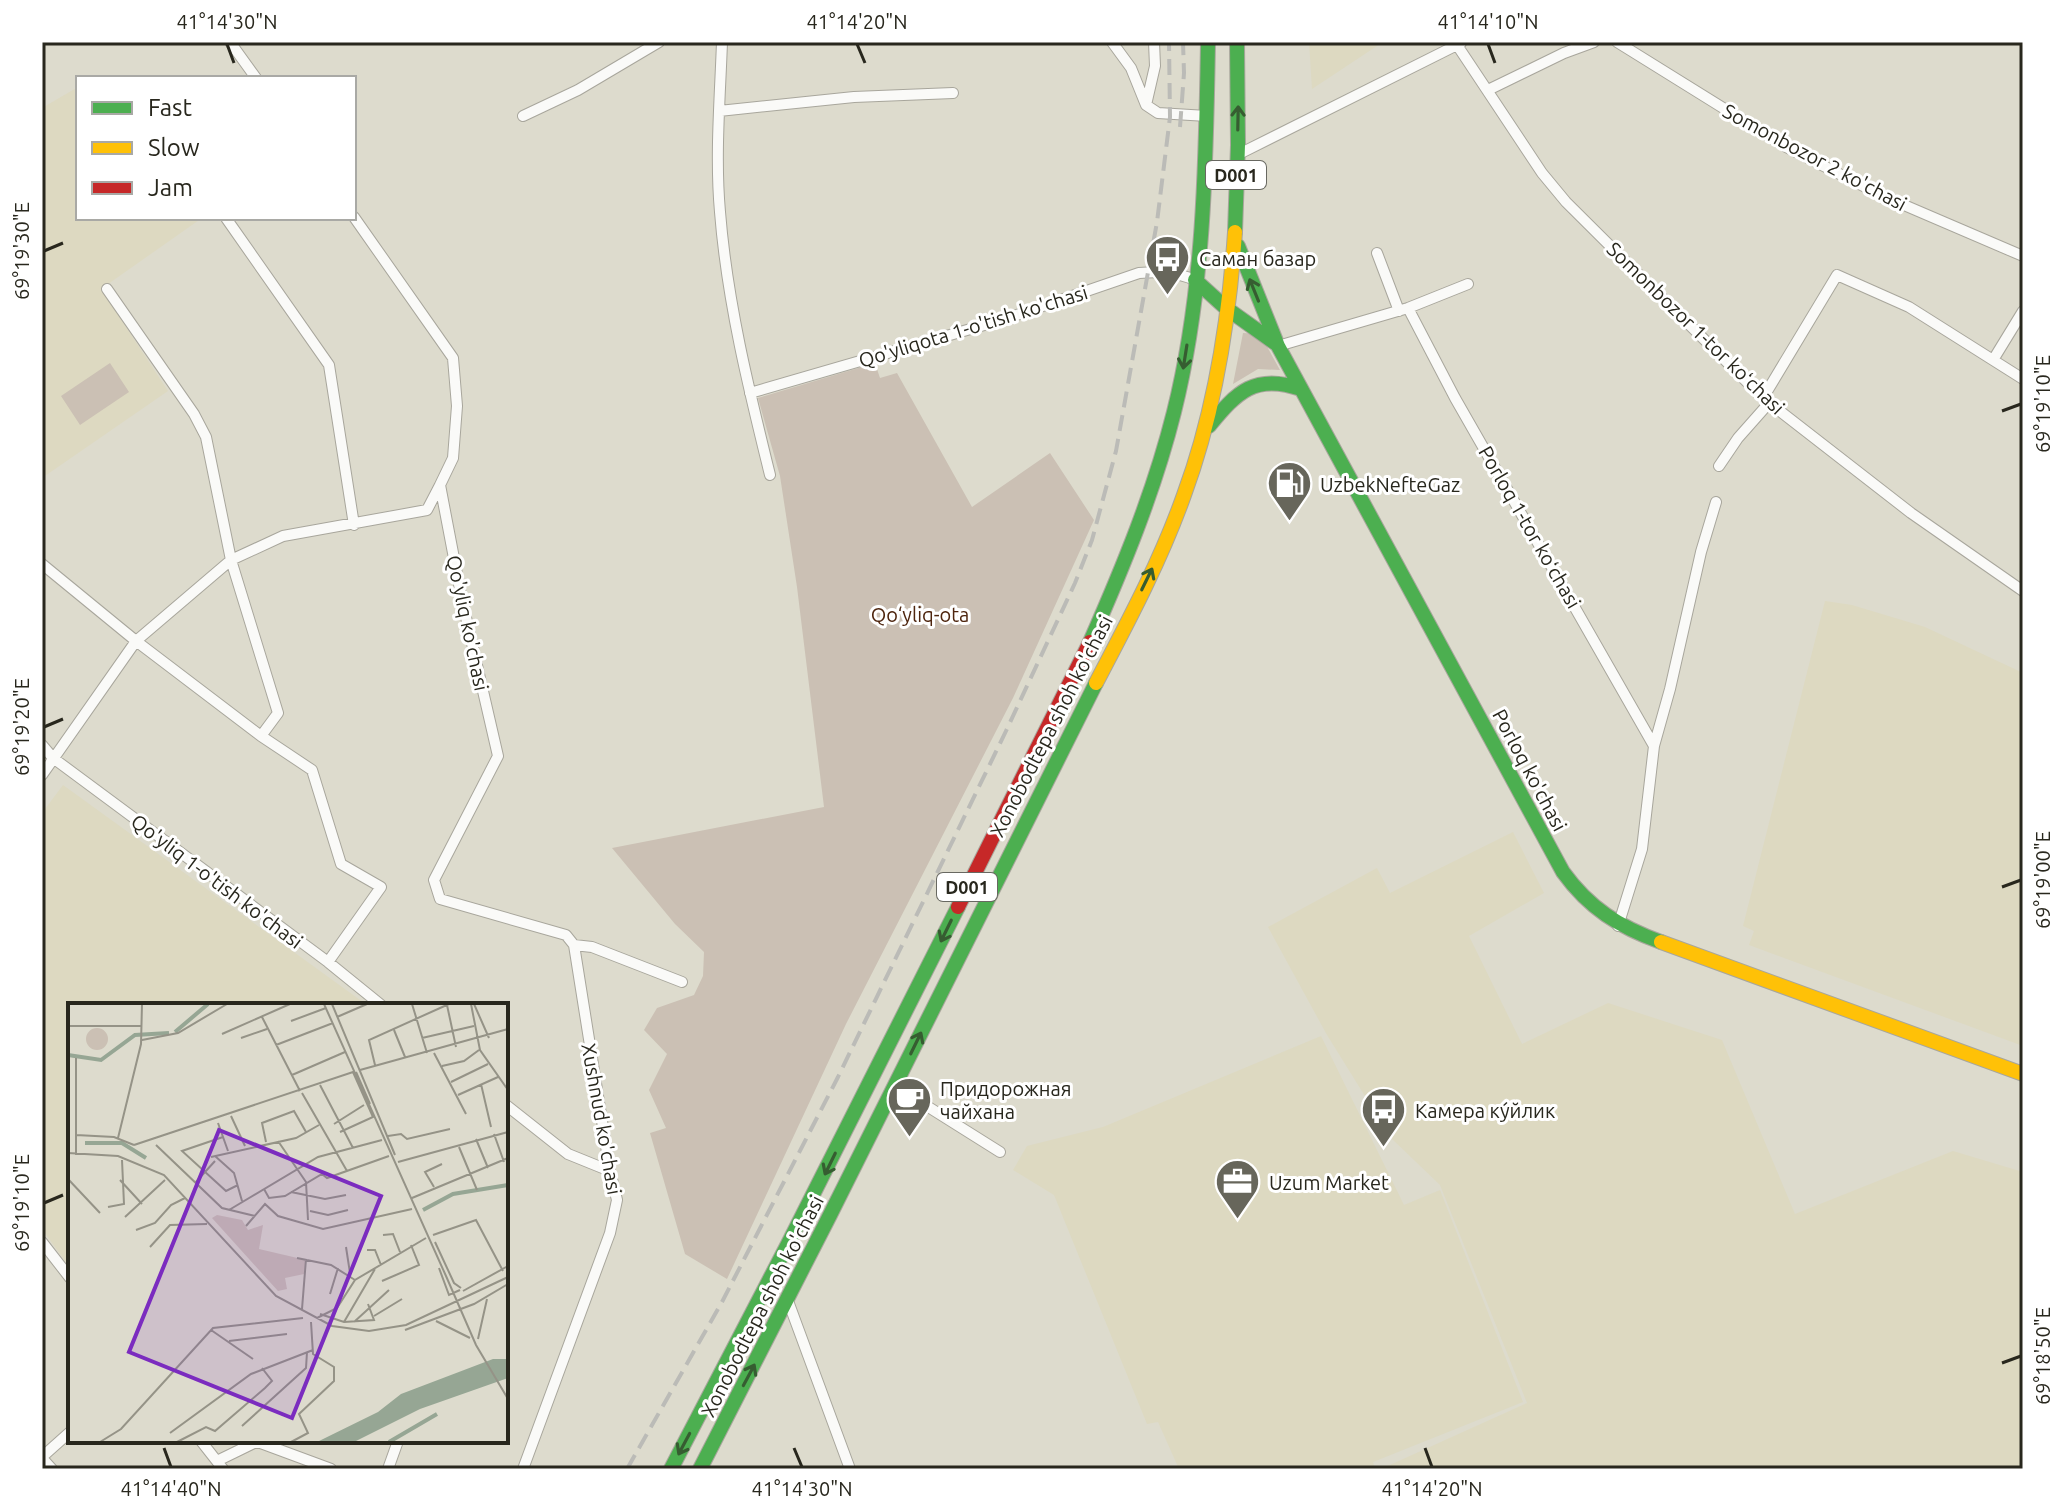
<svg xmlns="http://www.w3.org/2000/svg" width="2065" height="1511" font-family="Ubuntu,sans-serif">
<rect width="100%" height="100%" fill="#dddbcd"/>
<path fill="#ddd9c1" d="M1309,42H1383L1312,89Z
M78,87V218H202L101,289L168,391L42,478V108Z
M1825,601L1852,605L1925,627L2023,673V1046L1749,945L1754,931L1743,926Z
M63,785L367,1005H70V1268L42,1229V813Z
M1513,832L1544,893L1469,936L1522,1044L1608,1003L1722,1040L1795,1214L1953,1151L2023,1172V1469H1381L1527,1403L1440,1185L1391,1138L1327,1035L1268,927L1377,868L1390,893Z
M1321,1036L1404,1205L1440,1190L1523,1402L1373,1462L1375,1469H1179L1158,1422L1147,1424L1054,1195L1013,1170L1027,1146L1103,1127Z"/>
<path fill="#cbc0b4" d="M1243,333L1260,334L1280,370L1258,369L1233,384Z
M110,363L129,392L80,425L61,396Z
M875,363L880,378L897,373L972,507L1050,453L1094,520L1013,698L846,1024L727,1279L685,1254L650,1133L666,1128L649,1090L667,1054L644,1030L657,1008L694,995L703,976L704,952L675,924L612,848L824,807L797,587L780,476L758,398Z"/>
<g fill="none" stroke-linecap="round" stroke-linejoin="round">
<defs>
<path id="street" d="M230,42L256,78
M722,42C720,99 715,156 720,212C727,301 749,390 770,475
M1112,42L1131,68L1146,105L1158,113L1207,116
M1617,42L1786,147L1883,196L2023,256
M1457,45L1542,173L1566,202L1763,398L1911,513L2023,591
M1488,90L1564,53L1594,42
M1146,105L1155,66L1154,42
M719,111L854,97L953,93
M523,116L578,90L659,42
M1239,154L1461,43
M354,217L453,358L457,406L453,458L440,485L462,600L498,756L434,880L440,899L566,935L574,945L592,947L682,982
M226,218L329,365L354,525
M1377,253L1399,311
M107,289L194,414L206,437L231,560L278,713L261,736
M1408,308L1455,398L1654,746
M1278,346L1408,308L1468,284
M1993,360L2023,311
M750,393L1005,319L1139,273C1160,271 1176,272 1195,280
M1763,398L1837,275L1909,307L2023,379
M1719,466L1738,438L1769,403
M42,564L136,641L261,736L312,770L341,864L381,887L328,962
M42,745L53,758L328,962L381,1005
M42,775L136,641L231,560L283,536L427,510L440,485
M1618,926L1642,849L1654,746L1670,689L1701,552L1716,502
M895,1086L1000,1152
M506,1105L568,1154L610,1171
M42,1242L70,1278
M788,1301L850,1469
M201,1441L223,1469
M258,1442L331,1469
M42,1457L70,1432
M42,1458L52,1469
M217,1461L258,1441
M388,1469L398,1441
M523,1469L610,1233L617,1200L610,1171L574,945"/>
<path id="fast" d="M1235,232L1238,145L1237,42
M1238,246L1278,346L1563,872C1589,908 1619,927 1661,942
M1195,280L1226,308L1275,343
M1209,426C1237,392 1255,373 1301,389
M1090,642C1123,567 1154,492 1174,412C1204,292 1206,166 1208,42
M671,1469L789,1242L958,907
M700,1469L830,1215L1096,683"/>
<path id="slow" d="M1096,683C1128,622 1161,560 1184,495C1215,411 1229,321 1235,232
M1661,942L2023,1074"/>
<path id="jam" d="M958,907L1090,642"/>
</defs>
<use href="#street" stroke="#a8a69c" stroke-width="12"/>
<use href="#fast" stroke="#a8a69c" stroke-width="16"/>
<use href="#slow" stroke="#a8a69c" stroke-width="16"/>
<use href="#jam" stroke="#a8a69c" stroke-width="16"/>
<use href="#street" stroke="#fafaf8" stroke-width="10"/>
<use href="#fast" stroke="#4caf50" stroke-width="14"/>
<use href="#slow" stroke="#ffc107" stroke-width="14"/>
<use href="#jam" stroke="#c62828" stroke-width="14"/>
<path stroke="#bbbbb7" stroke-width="4" stroke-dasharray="16 8" stroke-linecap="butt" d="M1180,127L1184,73L1183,42
M627,1469L722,1302L838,1077L1006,731L1075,583L1092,540L1116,451L1157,222L1170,117L1169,42"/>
</g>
<defs><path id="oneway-shaft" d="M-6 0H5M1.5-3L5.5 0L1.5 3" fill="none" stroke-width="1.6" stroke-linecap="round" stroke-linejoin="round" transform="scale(2)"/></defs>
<g stroke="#365d31">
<use href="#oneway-shaft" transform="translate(1238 118) rotate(-89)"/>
<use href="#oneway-shaft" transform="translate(1254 290) rotate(-112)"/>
<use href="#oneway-shaft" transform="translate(1185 357) rotate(99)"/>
<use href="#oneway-shaft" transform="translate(1147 579) rotate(-64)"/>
<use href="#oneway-shaft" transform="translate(946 931) rotate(116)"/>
<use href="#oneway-shaft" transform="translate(916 1043) rotate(-64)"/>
<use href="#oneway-shaft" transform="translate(830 1164) rotate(116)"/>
<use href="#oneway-shaft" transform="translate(749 1375) rotate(-62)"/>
<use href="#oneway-shaft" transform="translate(684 1444) rotate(118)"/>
</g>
<path fill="none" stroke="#28271d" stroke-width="3" d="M227,44L234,63M857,44L865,63M1488,44L1495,63M44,251L63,243M2002,411L2021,404M44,727L63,719M2002,887L2021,880M44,1203L63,1195M2002,1363L2021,1356M164,1448L171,1467M794,1448L802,1467M1425,1448L1432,1467"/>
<defs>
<symbol id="bus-pin" viewBox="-11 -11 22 30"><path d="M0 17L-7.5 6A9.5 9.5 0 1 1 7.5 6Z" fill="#67665b" stroke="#fff"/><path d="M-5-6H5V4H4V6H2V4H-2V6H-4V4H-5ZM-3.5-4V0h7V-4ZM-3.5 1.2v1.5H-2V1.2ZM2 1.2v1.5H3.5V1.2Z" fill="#fff"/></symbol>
<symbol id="fuel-pin" viewBox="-11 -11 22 30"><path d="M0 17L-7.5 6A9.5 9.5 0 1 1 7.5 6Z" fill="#67665b" stroke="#fff"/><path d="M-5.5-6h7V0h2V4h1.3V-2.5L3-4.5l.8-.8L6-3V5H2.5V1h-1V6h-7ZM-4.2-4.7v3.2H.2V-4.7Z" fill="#fff"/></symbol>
<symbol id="cafe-pin" viewBox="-11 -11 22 30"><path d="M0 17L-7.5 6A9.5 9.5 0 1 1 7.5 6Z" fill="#67665b" stroke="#fff"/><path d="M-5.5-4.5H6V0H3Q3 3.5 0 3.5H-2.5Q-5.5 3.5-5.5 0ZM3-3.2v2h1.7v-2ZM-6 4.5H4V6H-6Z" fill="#fff"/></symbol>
<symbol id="office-pin" viewBox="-11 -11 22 30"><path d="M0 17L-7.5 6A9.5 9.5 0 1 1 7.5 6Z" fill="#67665b" stroke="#fff"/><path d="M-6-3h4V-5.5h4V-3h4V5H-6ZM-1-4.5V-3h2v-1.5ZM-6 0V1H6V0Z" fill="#fff"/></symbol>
</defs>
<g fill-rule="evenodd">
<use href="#bus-pin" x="1142" y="232" width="51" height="69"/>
<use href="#fuel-pin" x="1264" y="458" width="51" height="69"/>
<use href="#cafe-pin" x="884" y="1074" width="51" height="69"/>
<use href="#bus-pin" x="1358" y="1084" width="51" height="69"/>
<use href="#office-pin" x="1212" y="1156" width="51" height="69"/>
</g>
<g text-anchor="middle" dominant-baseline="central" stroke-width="6" stroke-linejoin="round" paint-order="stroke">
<g fill="#fff" stroke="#686861" stroke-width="2">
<rect x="1206" y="161" width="60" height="28" rx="6"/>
<rect x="937" y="873" width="60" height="28" rx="6"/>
</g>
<g font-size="18" font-weight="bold" fill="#28271d">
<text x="1236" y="175">D001</text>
<text x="967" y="887">D001</text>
</g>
<g font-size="20" fill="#28271d" stroke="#fff">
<text transform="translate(1815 157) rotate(28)">Somonbozor 2 ko'chasi</text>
<text transform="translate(973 326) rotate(-17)">Qo'yliqota 1-o'tish ko'chasi</text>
<text transform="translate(1696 328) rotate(44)">Somonbozor 1-tor koʻchasi</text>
<text transform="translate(1530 527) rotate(60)">Porloq 1-tor koʻchasi</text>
<text transform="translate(468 623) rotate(78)">Qo'yliq ko'chasi</text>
<text transform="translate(1051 726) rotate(-63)">Xonobodtepa shoh ko'chasi</text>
<text transform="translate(1530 770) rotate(62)">Porloq ko'chasi</text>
<text transform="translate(217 881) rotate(37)">Qo'yliq 1-o'tish ko'chasi</text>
<text transform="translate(602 1119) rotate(80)">Xushnud ko'chasi</text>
<text transform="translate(762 1306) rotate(-63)">Xonobodtepa shoh ko'chasi</text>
</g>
<g font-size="20" fill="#28271d" stroke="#fff" text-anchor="start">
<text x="1199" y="258">Саман базар</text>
<text x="1320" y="484">UzbekNefteGaz</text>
<text x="940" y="1088">Придорожная<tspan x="940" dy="23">чайхана</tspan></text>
<text x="1415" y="1110">Камера ку́йлик</text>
<text x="1269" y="1182">Uzum Market</text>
</g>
<g font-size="20" fill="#4e250e" stroke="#fff">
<text x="920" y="614">Qo‘yliq-ota</text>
</g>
</g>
<g transform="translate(68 1003)">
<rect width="440" height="440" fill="#dddbcd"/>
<path d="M18 36a11 11 0 1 1 22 0a11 11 0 1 1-22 0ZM149,212L174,217L180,227L195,222L191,246L238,257L236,271L217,275L219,286L210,288L144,215Z" fill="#cbc0b4"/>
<path d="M425,356H440V375L352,406L286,439H249L310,409L333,391Z" fill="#96a694"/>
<path fill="none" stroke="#96a694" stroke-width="4" d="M107,29L140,1M0,52L33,57L67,32L101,30M17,140H54L78,155M355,207L385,191L440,182M321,439L369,411"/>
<path fill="none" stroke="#959387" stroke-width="2" d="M256,1L378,273M264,1L327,152M344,1L359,50M403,1L412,47L440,87M406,1L421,35M379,2L388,44M194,14L232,88M269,14L299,1M223,18L258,5M0,23H74M326,27L337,54M154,31L222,1M173,35L199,26M354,35L406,23M74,37L110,30L159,1M208,42L265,20M366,50L398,111M8,55V152M307,62L301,37L381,1M374,63L396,58L411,47M292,67L440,26M288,69L302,101M224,72L277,49M383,79L420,61M413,81L423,124M252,82L285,145M234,90L279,168M390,92L430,74M163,113L177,143M150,120L160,148M266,121L296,102M426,131L436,159M8,132L46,134L66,142M320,133L333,131L339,136L382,126M155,134L114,148L158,188L170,182M50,135L73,41L74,1M408,136L420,165M210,138L238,179L240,217M198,139L194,120L226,108L238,129M66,142L285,69L305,114L272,129M88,142L154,205L187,213M391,144L409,187M0,150L50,153L96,172L208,293L264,323L301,328L338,322L440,274M147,153L166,170L174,198M143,154L228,135L251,122M330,159L440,129M0,176L32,210M52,177L74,201M127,180L147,158M366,184L357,169L374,161M196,186L201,195L217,193L254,171L259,175L321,153M223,189L257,196L278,192M344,195L440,155M40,204L56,201L54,157M161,207L250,154L314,137M242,208L260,212L280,207M57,214L97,177M178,223L197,201L210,213L255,226L344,206M68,227L87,220L103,202L117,195M315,232L325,231L332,249M365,232L408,217L435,268M367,239L386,280L393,285M82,244L102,222L139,221M278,244L282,270M299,247H307L313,262M229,255L263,262L287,277M371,265L381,292L392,287M378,273L408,342L440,396M314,278L351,262L343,242M395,288L440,263M262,291L270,265M234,306L238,256M252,311L276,319L306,317L300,301M306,313L334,296M249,315L269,305L287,277L358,235M368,318L402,335M276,319L307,266M286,319L321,287M143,327L185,356M337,327L406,301L440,281M410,336L419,296M161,338L219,331M174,423L238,365L239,349M102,430L183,371L245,347M32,439L53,426L145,325L235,315M109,439L138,424L147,428L197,385L204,378L194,365M223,439L240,430L231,411L266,378V364L245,351L243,319"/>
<path fill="#7b2cbf" fill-opacity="0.15" stroke="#7b2cbf" stroke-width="4" d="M151,127L313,193L224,415L61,349Z"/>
<rect width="440" height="440" fill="none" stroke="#28271d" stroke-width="4"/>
</g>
<rect width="2065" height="1511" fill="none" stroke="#ffffff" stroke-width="88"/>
<rect x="76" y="76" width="280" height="144" fill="#ffffff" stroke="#a9a9a5" stroke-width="2"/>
<rect x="92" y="102" width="40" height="12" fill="#4caf50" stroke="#a9a9a5" stroke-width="2"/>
<text x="148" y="116" font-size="24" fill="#28271d">Fast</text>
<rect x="92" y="142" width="40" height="12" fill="#ffc107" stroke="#a9a9a5" stroke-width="2"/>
<text x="148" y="156" font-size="24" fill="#28271d">Slow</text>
<rect x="92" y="182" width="40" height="12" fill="#c62828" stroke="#a9a9a5" stroke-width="2"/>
<text x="148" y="196" font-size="24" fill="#28271d">Jam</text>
<rect x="44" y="44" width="1977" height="1423" fill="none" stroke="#28271d" stroke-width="3"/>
<g font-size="20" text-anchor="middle" fill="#28271d">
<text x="227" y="29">41°14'30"N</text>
<text x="857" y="29">41°14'20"N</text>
<text x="1488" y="29">41°14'10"N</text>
<text transform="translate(22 251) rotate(-90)" y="7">69°19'30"E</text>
<text transform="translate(2043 404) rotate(-90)" y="7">69°19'10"E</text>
<text transform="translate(22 727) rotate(-90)" y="7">69°19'20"E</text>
<text transform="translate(2043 880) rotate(-90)" y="7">69°19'00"E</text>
<text transform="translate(22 1203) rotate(-90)" y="7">69°19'10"E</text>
<text transform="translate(2043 1356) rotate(-90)" y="7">69°18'50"E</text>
<text x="171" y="1496">41°14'40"N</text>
<text x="802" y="1496">41°14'30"N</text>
<text x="1432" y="1496">41°14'20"N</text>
</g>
</svg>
